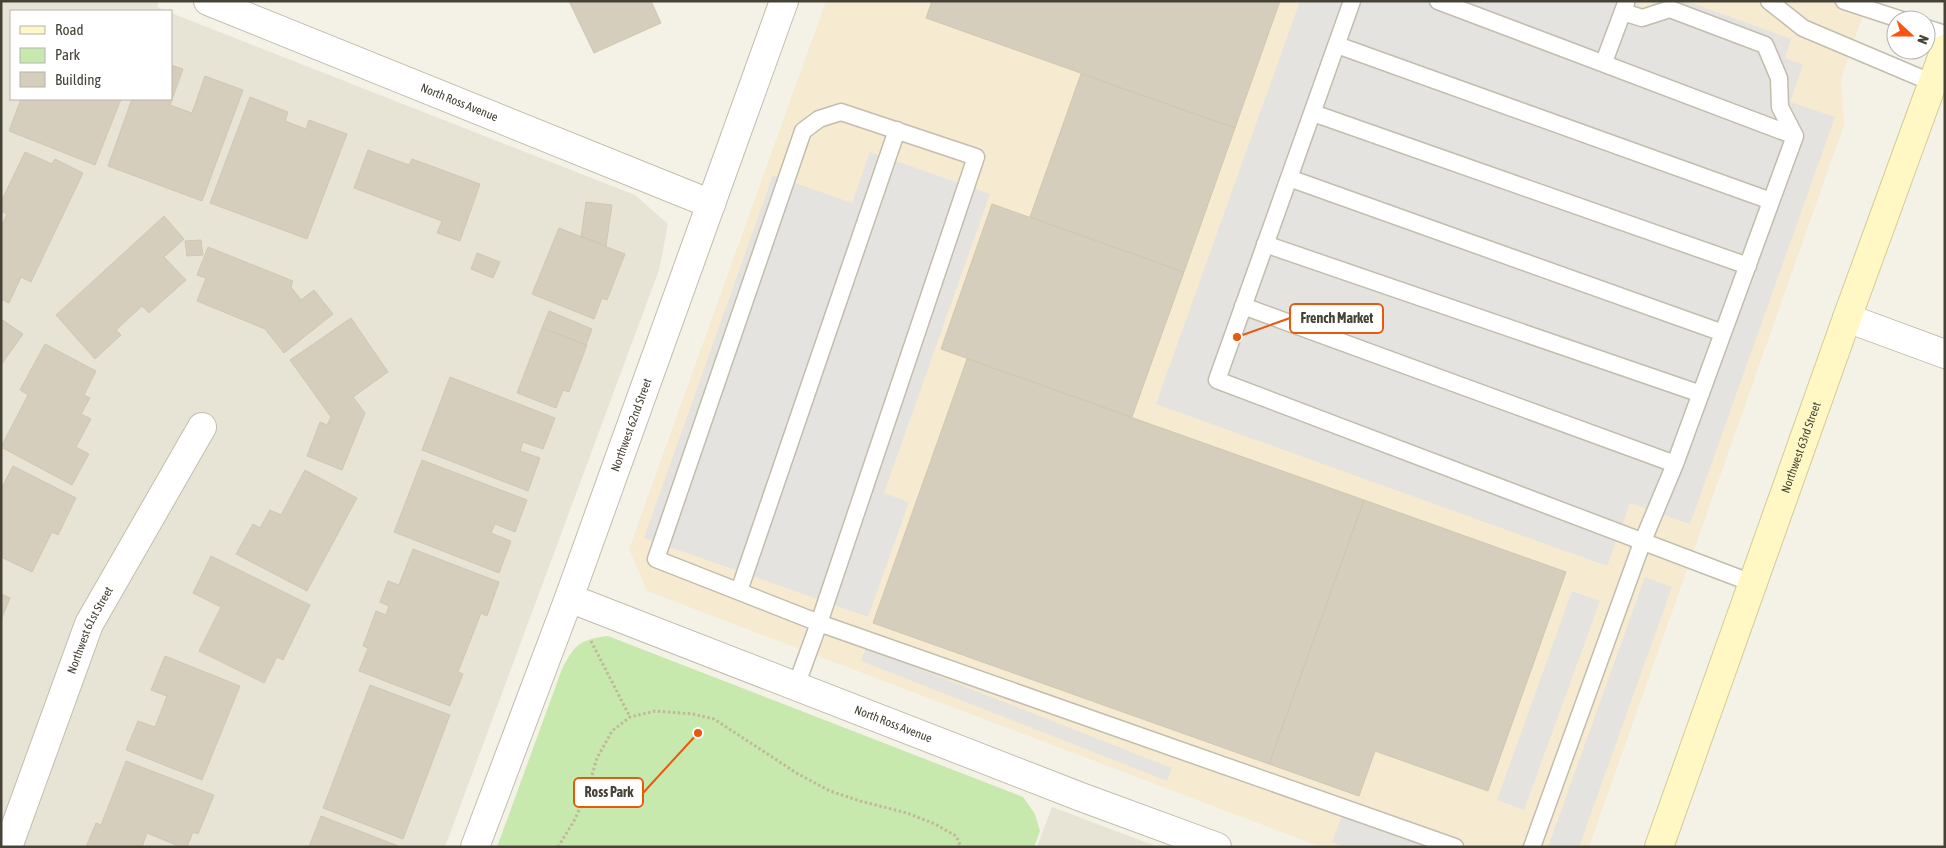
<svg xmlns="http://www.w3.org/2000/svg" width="1946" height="848" font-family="'Asap Condensed',sans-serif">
<rect width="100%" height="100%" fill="#f4f1e7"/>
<path fill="#e8e4d5" d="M1,1H159L157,7L168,11H11V99H171V13L635,195L668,224L659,270L445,847H1Z
M1052,807L1158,847H1037Z"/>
<path fill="#f6ebd1" d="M826,1H1868L1841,79L1844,125L1589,847H1321L647,591L629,549Z"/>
<path fill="#c8e9ae" d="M608,636L1023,797L1035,814L1040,831L1034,847H497L562,669C574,644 582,639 608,636Z"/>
<path fill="#e5e3df" d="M1300,1H1640L1639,6L1649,10L1653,1H1687L1791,39L1785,58L1803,65L1790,102L1835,117L1690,524L1630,503L1607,566L1156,404Z
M870,152L990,194L884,493L909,502L868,617L644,538L773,175L852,203Z
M1645,577L1672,587L1579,847H1548Z
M1572,591L1600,601L1524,810L1497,800Z
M866,648L1172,768L1167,781L861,661Z
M1343,814L1427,847H1344L1332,842Z"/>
<path fill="#d6cebc" stroke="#d0c7af" d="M569,1H651L661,23L594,53Z
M932,1H1280L1235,128L926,18Z
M171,65L183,69L170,105L192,113L205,76L243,90L202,201L108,166L132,99H171Z
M1081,74L1235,128L1184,272L1030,217Z
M250,97L288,112L285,121L306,129L309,120L347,134L307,239L210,203Z
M21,99H121L95,165L9,131Z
M368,150L409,165L412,159L480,184L460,241L437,233L442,221L354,188Z
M25,152L52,164L55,159L83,173L31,282L21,277L9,303L1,299V227L7,214L1,211V202Z
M586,202L612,205L606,246L581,236Z
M992,204L1184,272L1132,417L941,349Z
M164,216L184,239L164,257L186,280L149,313L142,306L116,330L121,335L95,359L56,315Z
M559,228L625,254L607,300L602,298L594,319L532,294Z
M201,240L203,255L187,256L185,241Z
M208,247L293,281L291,287L301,300L314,290L333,314L284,353L265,329L197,301L206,278L197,275Z
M477,253L500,262L493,278L471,269Z
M549,311L592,329L586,345L542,328Z
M351,318L388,372L353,397L365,413L342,470L307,456L320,422L327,425L331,417L290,360Z
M1,319L23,334L1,365Z
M542,328L587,345L569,392L563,390L556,408L517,393Z
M45,344L96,371L84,395L90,398L81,414L91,419L76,447L89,454L72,485L1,447L28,395L20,390Z
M967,359L1364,500L1269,764L873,623Z
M450,377L555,418L543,449L523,442L520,451L540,458L528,491L422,450Z
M422,460L527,500L515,532L495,524L491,533L511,541L499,573L394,532Z
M13,466L76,498L58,535L52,532L32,572L1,557V489Z
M305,470L357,498L307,591L236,554L253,524L260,528L270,510L281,515Z
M1364,500L1566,572L1488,791L1375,751L1359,796L1269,764Z
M413,549L499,582L487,616L481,613L458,672L463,674L450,706L359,671L368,648L363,646L376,611L386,615L389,606L380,602L388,581L399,585Z
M211,556L310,605L283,660L277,657L264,683L199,651L221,607L193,593Z
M1,594L10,598L1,620Z
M165,656L240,686L202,780L126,750L138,721L155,727L167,696L151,690Z
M370,685L450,715L403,839L323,808Z
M126,761L214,795L198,834L193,832L187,847H181L147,833L142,847H86L96,823L101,825Z
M321,816L398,846L309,847Z"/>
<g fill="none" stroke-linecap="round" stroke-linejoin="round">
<defs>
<path id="service" d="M1352,1L1217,380L1752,583
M1438,1L1795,136
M1769,1L1803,28L1933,83
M1844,1L1902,20
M1926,28L1945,34
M1337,45L1771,201
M1604,62L1626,3
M841,112L976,157L819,623L656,559L803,131L819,119Z
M1313,113L1748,266
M1289,178L1723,333
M1265,244L1701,394
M1243,306L1675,464
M739,591L897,130
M796,686L819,623L1455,847
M1532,847L1642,543L1675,464L1795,136L1780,107L1779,78L1765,45L1670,9L1642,18L1623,12"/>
<g id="minor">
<path id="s1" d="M208,1L711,204"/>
<path d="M1847,318L1945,354"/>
<path id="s2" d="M569,598L1081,797L1217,847"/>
<path id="s3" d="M8,847L89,624L202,427"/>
<path id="s4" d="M475,847L569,598L784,1"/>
</g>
<g id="secondary">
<path id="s5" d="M1659,847L1847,318L1945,49"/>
</g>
</defs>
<use href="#service" stroke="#c2bdac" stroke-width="19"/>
<use href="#minor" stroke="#c2bdac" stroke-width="30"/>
<use href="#secondary" stroke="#d5cb96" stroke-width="30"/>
<path stroke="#c1b89a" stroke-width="3" stroke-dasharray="2.5 2.5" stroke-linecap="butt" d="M591,641L630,717
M558,847L574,821L586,795L597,758L612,731L630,717L655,711L693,714L714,719L798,774L830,791L860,801L907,813L935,824L956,836L961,847"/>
<use href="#service" stroke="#fff" stroke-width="16"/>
<use href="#minor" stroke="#fff" stroke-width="28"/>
<use href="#secondary" stroke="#fff8c5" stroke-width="28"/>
</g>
<g text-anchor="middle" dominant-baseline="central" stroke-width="4.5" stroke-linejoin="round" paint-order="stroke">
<g font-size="12" fill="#474236" stroke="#fff">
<text stroke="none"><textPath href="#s1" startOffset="271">North Ross Avenue</textPath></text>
<text stroke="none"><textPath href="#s4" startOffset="450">Northwest 62nd Street</textPath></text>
<text stroke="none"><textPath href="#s5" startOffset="424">Northwest 63rd Street</textPath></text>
<text stroke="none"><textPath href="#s3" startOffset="232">Northwest 61st Street</textPath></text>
<text stroke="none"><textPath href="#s2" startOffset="348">North Ross Avenue</textPath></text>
</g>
</g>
<path fill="none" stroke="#e8590c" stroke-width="2" d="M1237 337L1290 318M698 733L643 793"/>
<g fill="#e8590c" stroke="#fff" stroke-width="2">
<circle cx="1237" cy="337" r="5"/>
<circle cx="698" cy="733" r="5"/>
</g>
<g fill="#fff" stroke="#e8590c" stroke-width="2">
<rect x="1290" y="304" width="93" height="29" rx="5"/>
<rect x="574" y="778" width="69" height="29" rx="5"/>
</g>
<g font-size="14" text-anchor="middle" font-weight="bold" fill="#474236">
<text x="1337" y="323">French Market</text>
<text x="609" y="797">Ross Park</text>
</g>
<rect width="1946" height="848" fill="none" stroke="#474236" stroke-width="5"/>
<rect x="10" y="10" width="162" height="90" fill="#ffffff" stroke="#b5b3af"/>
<rect x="20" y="26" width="25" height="8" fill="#fff8c5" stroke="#b5b3af"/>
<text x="55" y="35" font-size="15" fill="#474236">Road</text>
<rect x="20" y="48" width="25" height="15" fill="#c8e9ae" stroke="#b5b3af"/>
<text x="55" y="60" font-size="15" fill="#474236">Park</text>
<rect x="20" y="72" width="25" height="15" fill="#d6cebc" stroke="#b5b3af"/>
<text x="55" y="85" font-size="15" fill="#474236">Building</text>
<g transform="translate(1911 35) rotate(111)"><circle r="24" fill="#ffffff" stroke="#b5b3af"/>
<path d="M0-4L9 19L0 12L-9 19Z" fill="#fe5213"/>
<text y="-8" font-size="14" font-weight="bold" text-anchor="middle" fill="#474236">N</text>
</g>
</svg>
